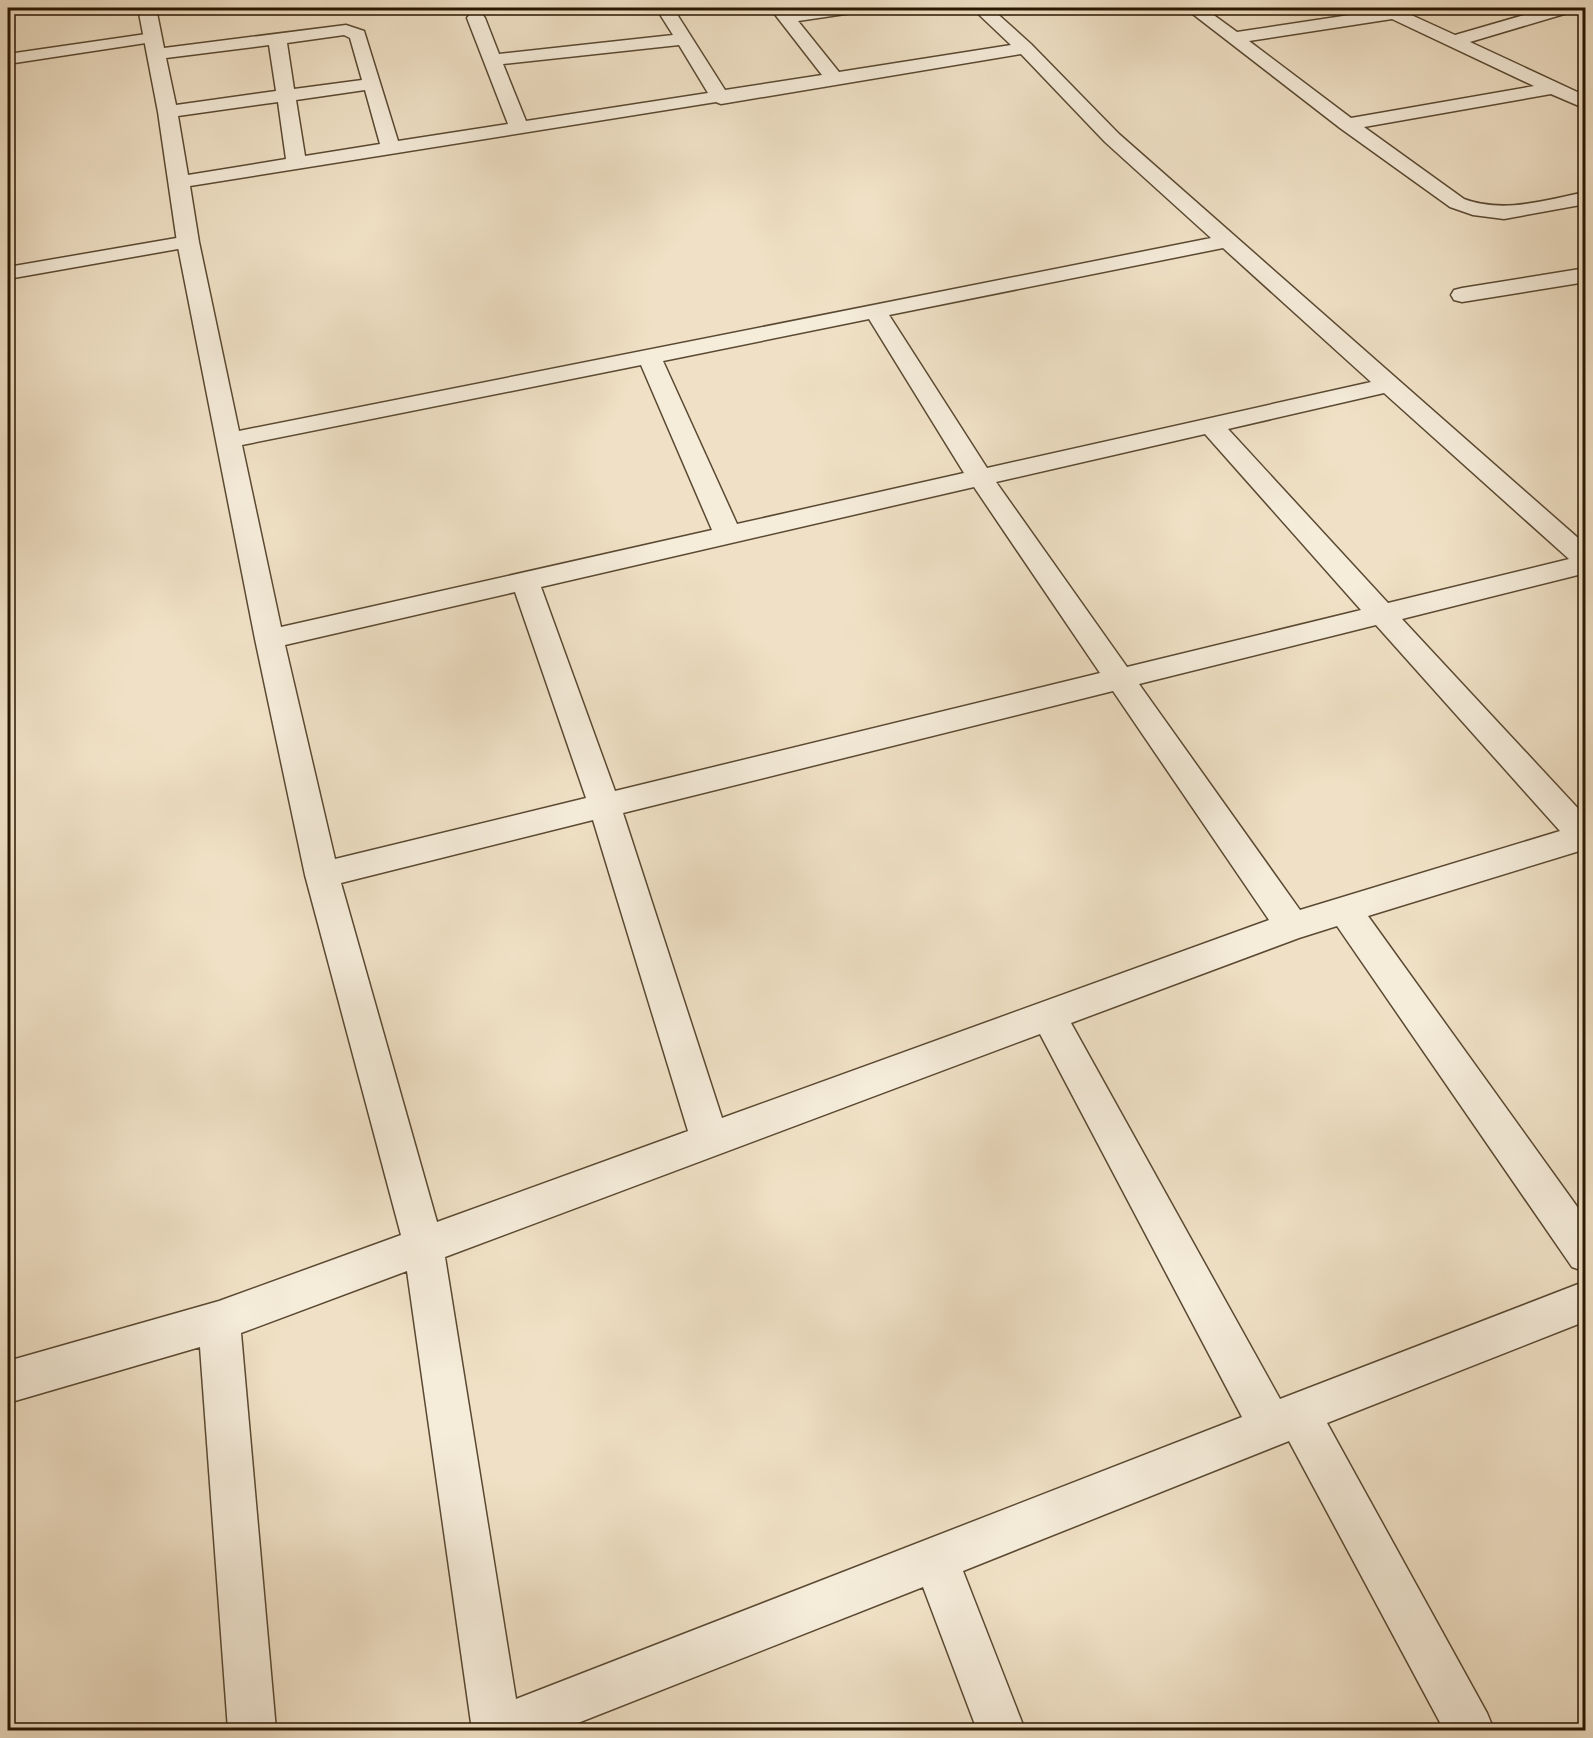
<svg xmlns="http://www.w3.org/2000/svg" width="1593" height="1738" font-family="Cardo,serif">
<rect width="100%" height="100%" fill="#f0e1c6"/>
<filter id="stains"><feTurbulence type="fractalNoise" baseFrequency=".00333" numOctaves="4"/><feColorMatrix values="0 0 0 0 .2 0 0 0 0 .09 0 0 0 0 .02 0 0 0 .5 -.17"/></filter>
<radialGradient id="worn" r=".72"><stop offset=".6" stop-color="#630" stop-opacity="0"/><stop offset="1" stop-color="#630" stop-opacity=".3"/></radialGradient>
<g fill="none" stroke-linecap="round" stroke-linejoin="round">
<defs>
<path id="service" d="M153,33L159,35L161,38L159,41L8,64V54Z
M188,236L195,238L198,242L195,246L8,279V267Z"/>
<path id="minor" d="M138,8H156L164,48L346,25L364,31L398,141L508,124L467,18L470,14H482L485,18L499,54L673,35L656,8H673L725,90L822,75L770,8H787L790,12L821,8H860L858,12L852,13L798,21L839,72L1011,45L972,8H991L1031,44L1119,134L1586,545V573L1402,619L1586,817V849L1368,916L1586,1219V1272L1572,1267L1337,926L1299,938L1071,1023L1280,1399L1586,1281V1321L1327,1423L1487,1713L1494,1730H1444L1289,1441L963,1571L1025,1730H977L923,1587L560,1730H472L407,1271L241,1333L276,1730H228L200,1347L8,1403V1361L219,1301L401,1235L305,875L255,639L177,242L158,112ZM344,35L350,38L362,80L294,89L287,43ZM269,45L276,91L176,105L166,58ZM679,45L708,93L526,121L503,64ZM1021,54L1105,142L1211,238L239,431L199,242L190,186L716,102L721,104ZM365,90L380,144L305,156L296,100ZM278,102L286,159L188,175L178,116ZM1223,248L1371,382L987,468L889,315ZM869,319L964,473L737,524L663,361ZM641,365L712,530L281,627L242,445ZM1384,393L1569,559L1388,603L1228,429ZM1205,434L1361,610L1127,667L996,482ZM974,487L1100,673L615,791L541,587ZM515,592L586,798L335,859L285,645ZM1376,625L1560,831L1300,910L1139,684ZM1113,691L1269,920L722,1118L623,813ZM593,820L688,1131L437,1222L341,883ZM1040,1034L1242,1417L516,1699L445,1257Z
M1185,8H1204L1237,32L1376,11L1375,8H1396L1455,35L1548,8H1573L1571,12L1470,42L1586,96V109L1551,94L1364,127L1464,199C1504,214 1545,200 1586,192V204L1504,219L1473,215L1450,207L1340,128ZM1392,19L1534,86L1351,118L1249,41Z
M1586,268V282L1462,302L1454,300L1451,295L1454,290L1462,288Z"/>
</defs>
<use href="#service" stroke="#5a4932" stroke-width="3"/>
<use href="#minor" stroke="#5a4932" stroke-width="3"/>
<use href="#service" fill="#f5ecda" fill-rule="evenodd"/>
<use href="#minor" fill="#f5ecda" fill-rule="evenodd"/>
</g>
<rect width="1593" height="1738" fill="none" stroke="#f0e1c6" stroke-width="30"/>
<rect x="9" y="9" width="1575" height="1720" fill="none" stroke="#281601" stroke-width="3"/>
<rect x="15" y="15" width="1563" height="1708" fill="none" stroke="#281601" stroke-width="1.5"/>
<rect width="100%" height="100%" filter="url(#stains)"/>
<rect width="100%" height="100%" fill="url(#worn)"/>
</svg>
